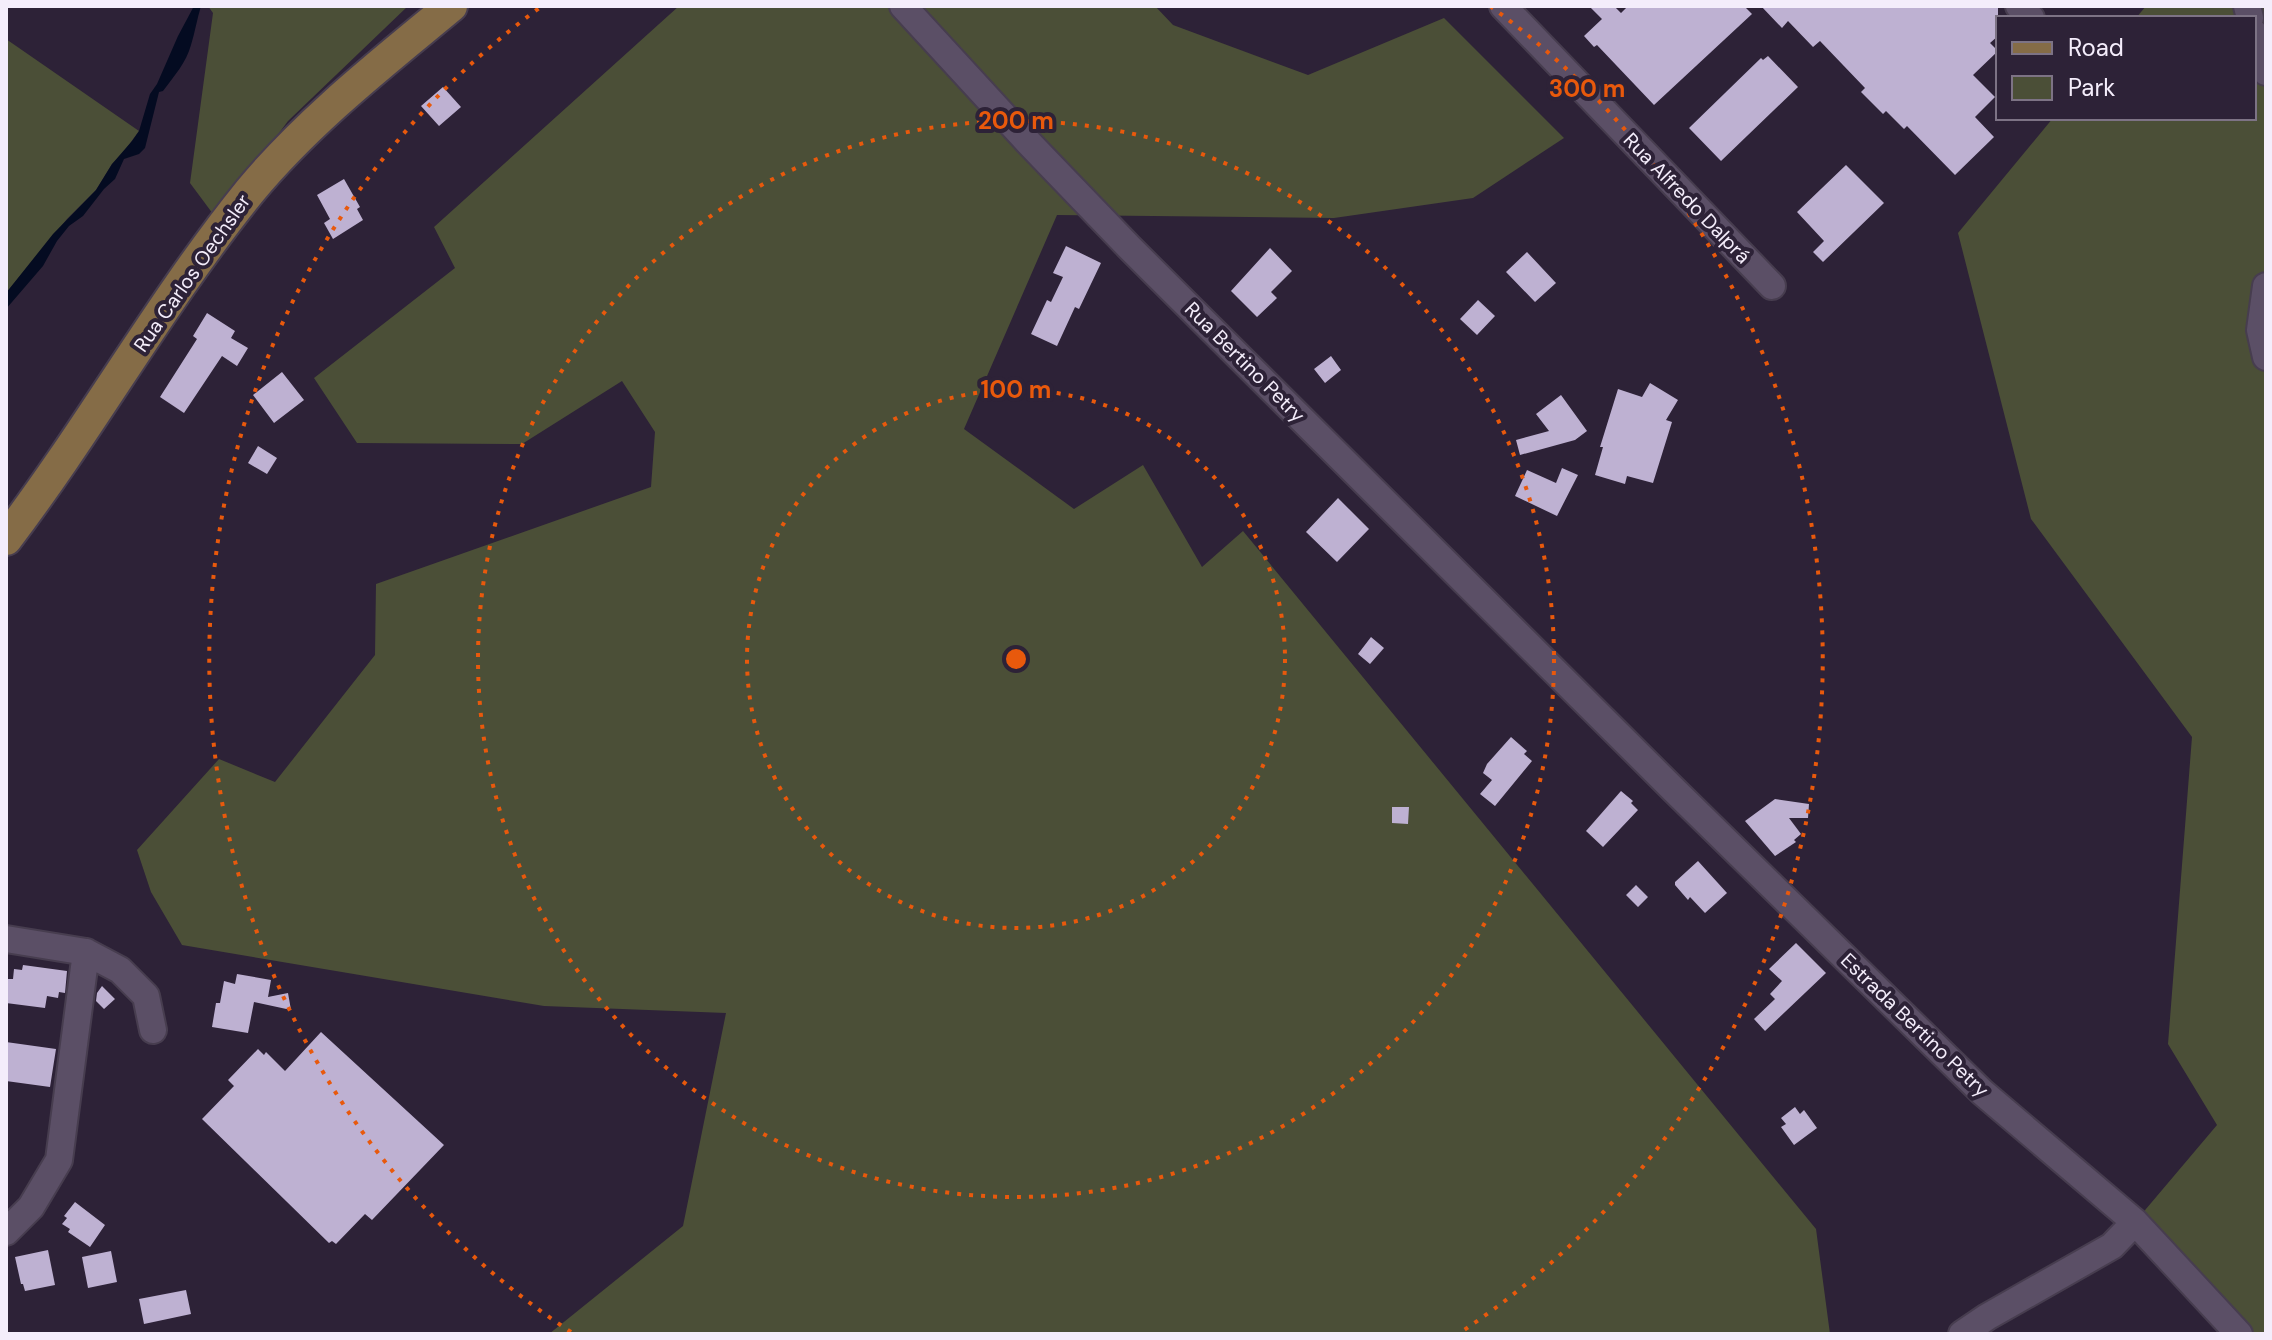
<svg xmlns="http://www.w3.org/2000/svg" width="2272" height="1340" font-family="'DM Sans',sans-serif">
<rect width="100%" height="100%" fill="#2d2237"/>
<path fill="#4b4f37" d="M208,6H408L288,121L216,218L190,183L213,13Z
M679,6H1155L1173,25L1308,75L1444,18L1564,138L1473,198L1334,218L1057,215L964,429L1074,509L1143,465L1202,567L1243,531L1816,1229L1830,1334H549L683,1226L726,1013L544,1006L182,945L151,892L137,850L219,759L275,782L375,655L376,584L651,487L655,432L622,381L522,444L357,443L314,378L455,268L434,227Z
M2146,6H2266V1334H2239L2135,1222L2217,1125L2168,1044L2192,737L2031,519L1958,233L2053,118H2254V18H2136Z
M6,39L139,131L120,157L112,164L96,190L67,219L6,293Z"/>
<path fill="#040b21" d="M194,6H201C197,19 195,32 191,45C186,63 174,76 163,91L159,92L145,148L139,154L124,159L115,179L104,189L83,216L69,226L57,241L43,266L6,309V293L53,234L96,190L112,164L132,141L139,131L150,94L157,84L178,36Z"/>
<path fill="#beb1d2" d="M1589,6H1614L1621,13L1628,6H1744L1752,14L1654,105L1597,45L1594,47L1584,36L1602,19Z
M1761,6H1998V36L1990,43L1998,51L1973,75L1995,97L1975,117L1994,137L1955,175L1907,126L1904,129L1886,111L1883,114L1861,92L1865,88L1820,41L1813,47L1788,21L1782,28Z
M1768,56L1798,87L1721,161L1689,128L1761,58L1763,60Z
M443,87L461,107L439,126L421,106Z
M1846,165L1884,203L1823,262L1813,252L1824,241L1797,212Z
M344,179L360,207L357,209L363,220L333,239L324,223L330,219L317,195Z
M1066,246L1101,263L1079,309L1075,307L1057,346L1031,334L1047,300L1051,302L1063,277L1053,273Z
M1270,248L1292,271L1271,292L1277,298L1257,317L1231,291Z
M1527,252L1556,283L1535,302L1506,272Z
M1478,300L1495,316L1477,335L1460,319Z
M207,313L235,331L231,338L248,348L237,366L222,356L184,413L160,397L197,339L193,336Z
M1331,356L1341,370L1325,383L1314,369Z
M282,372L304,400L274,423L253,395Z
M1650,383L1678,400L1666,420L1672,422L1653,483L1627,476L1625,484L1595,475L1603,447H1600L1618,389L1642,397Z
M1561,395L1587,431L1575,440L1520,455L1516,440L1549,431L1536,414Z
M258,446L277,458L267,474L248,463Z
M1562,468L1578,475L1557,516L1515,496L1527,470L1556,483Z
M1338,498L1369,529L1337,562L1306,532Z
M1371,637L1384,648L1370,664L1358,654Z
M1511,737L1527,751L1524,754L1532,761L1495,806L1480,794L1492,780L1483,773L1487,764Z
M1621,791L1633,801L1631,803L1638,810L1603,847L1586,831Z
M1775,799L1809,804L1808,818H1789L1801,834L1794,840L1796,842L1775,856L1745,821Z
M1392,807H1409L1408,824L1392,823Z
M1698,861L1727,893L1705,913L1690,897L1688,900L1675,885V882Z
M1636,885L1648,897L1638,907L1626,895Z
M1796,943L1826,973L1765,1031L1754,1019L1775,999L1770,994L1782,981L1769,969Z
M23,965L67,971L65,993L59,992L58,998L47,996L45,1008L6,1003L8,979H13L14,969L22,970Z
M237,974L271,980L268,997L288,993L291,1010L254,1002L248,1033L212,1027L216,1003H220L224,981L235,984Z
M102,986L115,999L104,1009L96,1001L97,993Z
M321,1032L444,1145L372,1220L365,1214L336,1244L332,1241L329,1243L202,1119L234,1086L228,1080L258,1049L264,1055L266,1052L285,1071Z
M6,1042L56,1049L50,1087L6,1081Z
M1795,1107L1800,1114L1804,1110L1817,1128L1794,1145L1781,1127L1786,1124L1781,1118Z
M75,1202L105,1225L90,1247L68,1232L70,1229L62,1224L67,1218L64,1216Z
M48,1250L55,1285L25,1291L23,1284H21L15,1257Z
M111,1251L117,1282L88,1288L82,1257Z
M186,1290L191,1314L144,1324L139,1299Z"/>
<g fill="none" stroke-linecap="round" stroke-linejoin="round">
<defs>
<path id="minor" d="M903,6L1028,142L1129,247L1673,789L1982,1092L2135,1222L2239,1334
M1503,6L1772,286
M2019,6L2031,18
M2247,6L2250,18
M2254,33L2263,69L2266,72
M2266,286L2260,330L2266,357
M6,939L86,952L120,970L146,996L153,1030
M6,1232L31,1207L59,1160L86,952
M1962,1334L1987,1317L2112,1246L2135,1222"/>
<path id="major" d="M6,539C92,426 161,301 250,191C308,121 381,64 451,6"/>
</defs>
<use href="#minor" stroke="#473d4f" stroke-width="30"/>
<use href="#major" stroke="#473d4f" stroke-width="36"/>
<use href="#minor" stroke="#5b4f66" stroke-width="26"/>
<use href="#major" stroke="#856c47" stroke-width="32"/>
</g>
<g fill="none" stroke="#e8590c" stroke-width="4" stroke-dasharray="4 8">
<circle cx="1016" cy="659" r="269"/>
<circle cx="1016" cy="659" r="538"/>
<path d="M571 1332A807 807 0 0 1 542 6M1490 6A807 807 0 0 1 1461 1332"/>
</g>
<g text-anchor="middle" dominant-baseline="central" stroke-width="8" stroke-linejoin="round" paint-order="stroke">
<g font-size="20" fill="#f4edfb" stroke="#2d2237">
<text transform="translate(1687 198) rotate(46)">Rua Alfredo Dalprá</text>
<text transform="translate(192 273) rotate(-55)">Rua Carlos Oechsler</text>
<text transform="translate(1245 362) rotate(45)">Rua Bertino Petry</text>
<text transform="translate(1915 1025) rotate(44)">Estrada Bertino Petry</text>
</g>
</g>
<circle cx="1016" cy="659" r="12" fill="#e8590c" stroke="#2d2237" stroke-width="4"/>
<g font-size="24" text-anchor="middle" font-weight="bold" fill="#e8590c" stroke="#2d2237" stroke-width="8" stroke-linejoin="round" paint-order="stroke">
<text x="1587" y="97">300 m</text>
<text x="1016" y="129">200 m</text>
<text x="1016" y="398">100 m</text>
</g>
<rect width="2272" height="1340" fill="none" stroke="#f4edfb" stroke-width="16"/>
<rect x="1996" y="16" width="260" height="104" fill="#2d2237" stroke="#7d7385" stroke-width="2"/>
<rect x="2012" y="42" width="40" height="12" fill="#856c47" stroke="#7d7385" stroke-width="2"/>
<text x="2068" y="56" font-size="24" fill="#f4edfb">Road</text>
<rect x="2012" y="76" width="40" height="24" fill="#4b4f37" stroke="#7d7385" stroke-width="2"/>
<text x="2068" y="96" font-size="24" fill="#f4edfb">Park</text>
</svg>
